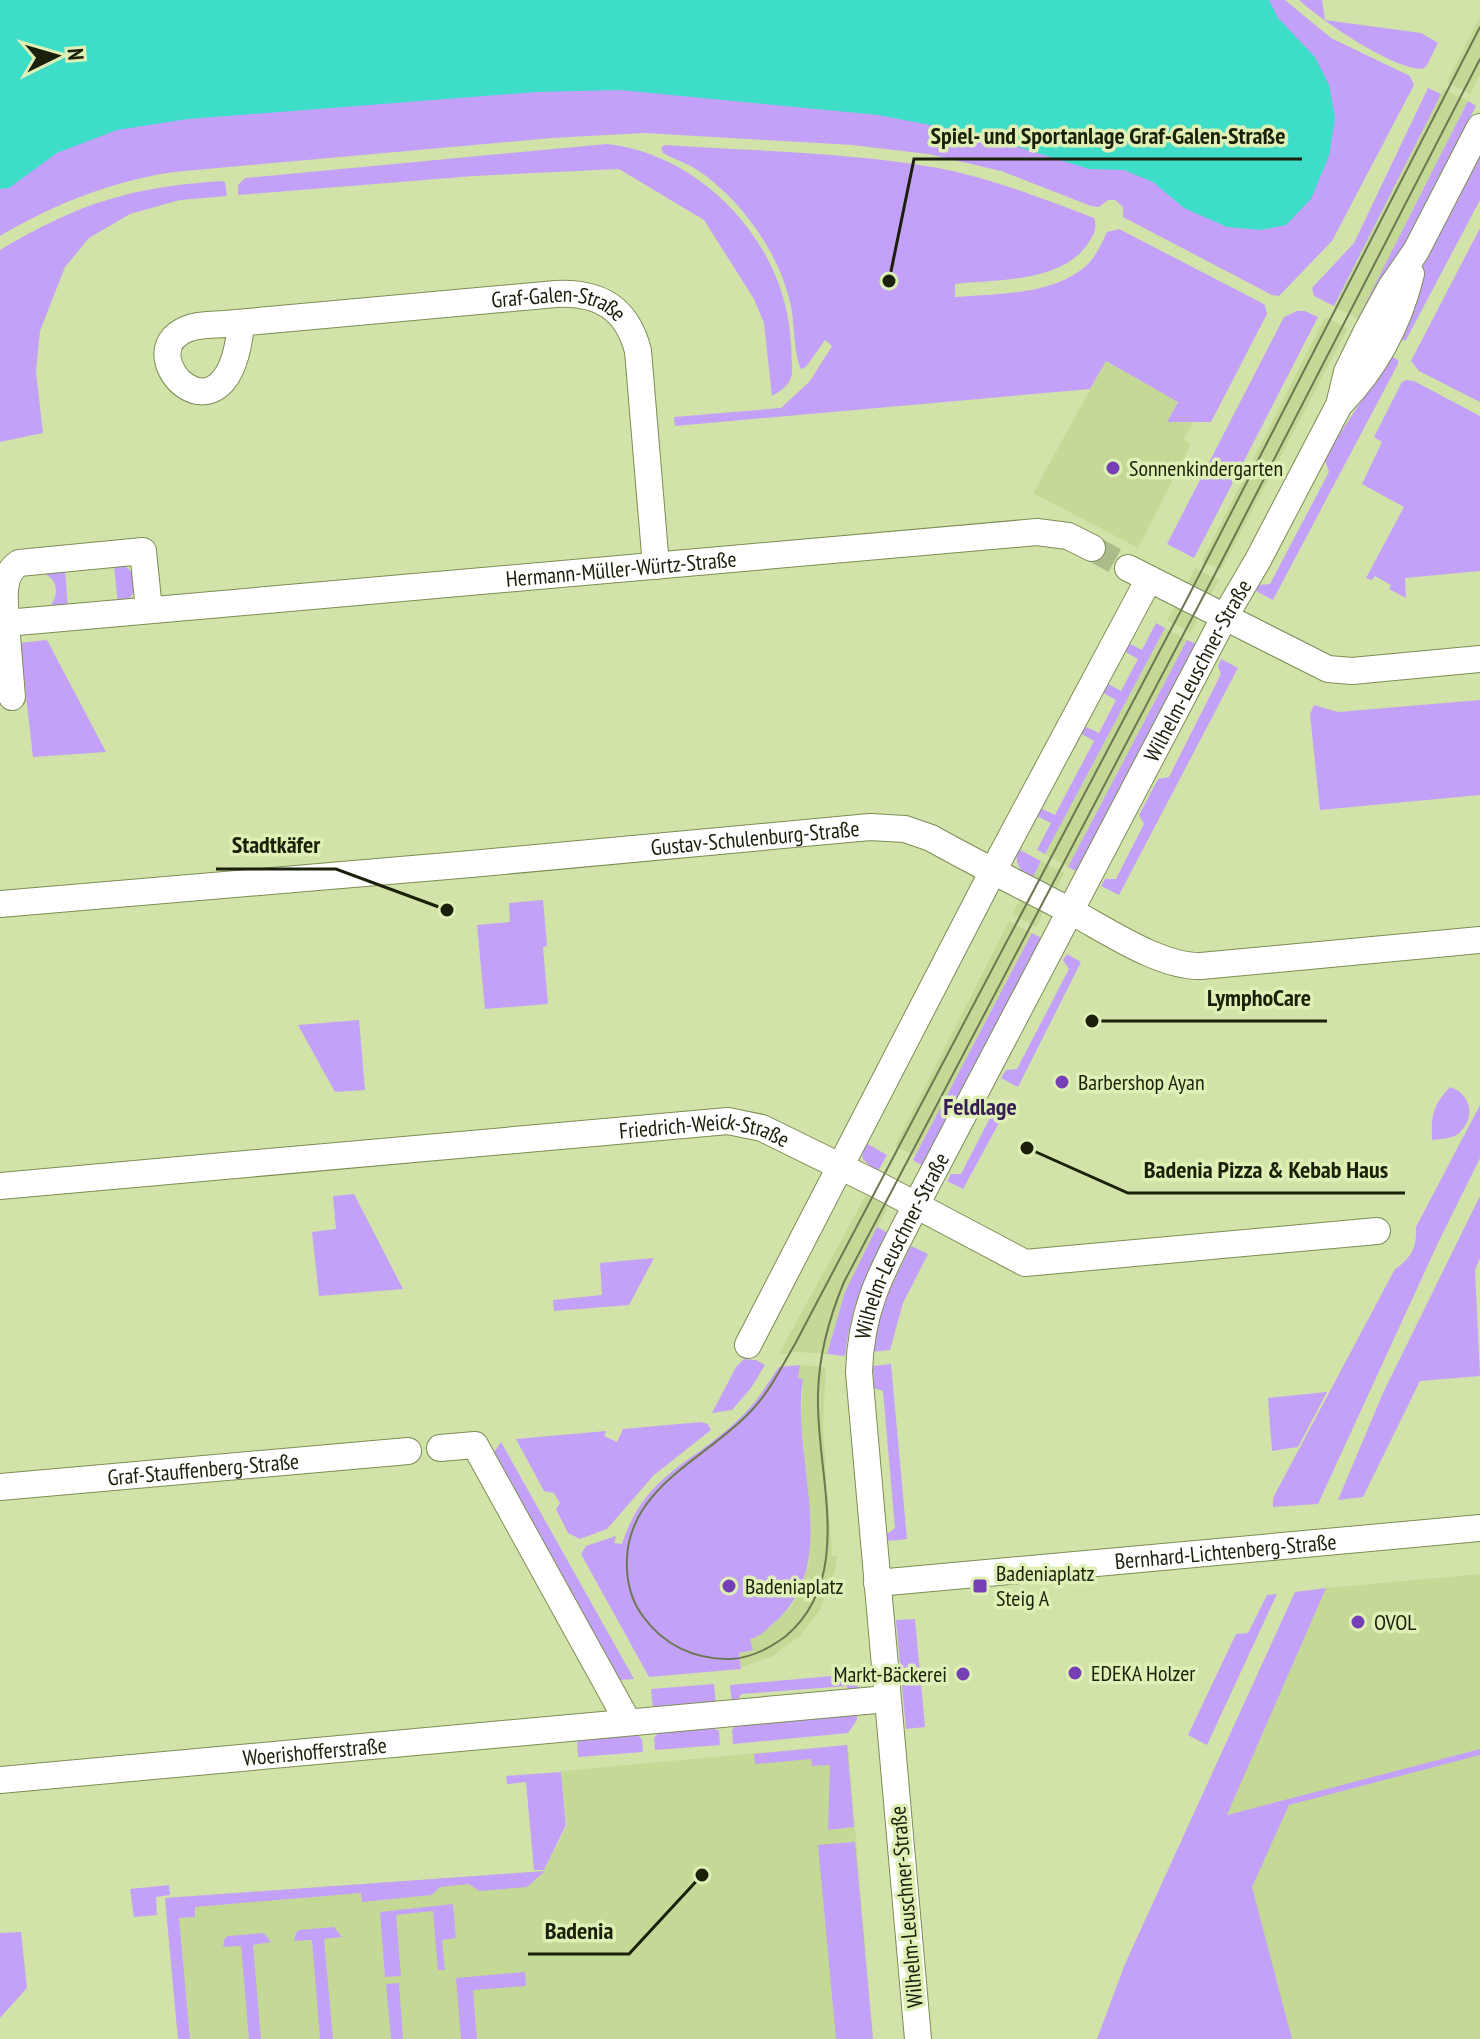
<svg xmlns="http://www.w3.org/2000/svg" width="1480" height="2039" font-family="'PT Sans Narrow',sans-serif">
<rect width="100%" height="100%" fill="#d1e3a8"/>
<path fill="#c5d997" d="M1480,16V75L1470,94L1447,82Z
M1443,89L1468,101L1358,318L1334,307Z
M1325,317L1348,328L1221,570L1202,561Z
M1106,361L1179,402L1168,422H1193L1184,440L1191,444L1138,548L1033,493Z
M1195,568L1219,580L1210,596L1187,584Z
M1176,604L1198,618L1191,633L1167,620Z
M1165,628L1187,640L1068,867L1045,854Z
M1041,861L1064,873L1055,891L1032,879Z
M1022,897L1044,911L1036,927L1012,914Z
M1009,921L1032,933L915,1156L895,1146Z
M867,1193L889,1204L845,1292L827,1354L799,1352L779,1354Z
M800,1365L826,1367L823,1427L832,1556H837L835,1570L820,1610L800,1636L771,1657L741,1667L739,1653L752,1650L749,1639L769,1628L790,1608L800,1593L809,1562L810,1533L801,1417L803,1380L798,1378Z
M1480,1574V2039H1180L1274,1803L1226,1815L1326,1588Z
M848,1745L873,2039H178L165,1898L544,1871L567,1825L561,1771Z"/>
<path fill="#c4a1f9" d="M0,0H1285L1331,38L1410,76L1414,85L1332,241L1279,296L1272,295L1123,217V207L1115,200H1108L1099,207L1091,206L1001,171L928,154L852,145L645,133L551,138L174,172C112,181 54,204 0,236Z
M1299,0H1322L1325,20L1421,33L1438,43L1427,65L1423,69C1392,69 1322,21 1299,0Z
M1428,88L1441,94L1334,306L1314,296L1312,288L1354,243Z
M1468,101L1476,106L1366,322L1358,318Z
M607,144C693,153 770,228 787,313C791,333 792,354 792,374C789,386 782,390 772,396L764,323L754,299L704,220L619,169L474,176L238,195V185L245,178Z
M664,145C755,151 848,152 938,168C991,178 1043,199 1094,218C1097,228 1095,233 1089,242C1063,283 999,279 955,284V297C997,294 1056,295 1088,264C1096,256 1102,243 1107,232L1119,229L1260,302L1265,305L1267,314L1211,422H1167L1178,402L1106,361L1090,389L675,426L674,417L781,408L810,381L832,346L825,340L806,367L801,369C793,352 795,322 790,302C778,251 740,198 696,169C686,163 674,159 663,153L661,148Z
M1480,154V200L1406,340L1401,341L1397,338L1423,266Z
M222,181L225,182L227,196L180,200L130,214L89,238L65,267L40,331L36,372L43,433L0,442V250C79,203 131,187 222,181Z
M1480,228V402L1419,371L1411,361Z
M1297,311H1305L1318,317L1194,558L1167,544L1284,317Z
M1391,356L1398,360V364L1273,600L1256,591L1259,585L1270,584L1329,472L1325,460L1335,441Z
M1406,380L1414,381L1480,416V571L1405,578L1406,598L1389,589L1391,585L1375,576L1372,580L1366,578L1404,507L1362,484L1382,442L1374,437L1402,382Z
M124,565L135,575L136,589L127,602L118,604L114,566Z
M65,570L68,609L49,607C60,595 58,579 43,573Z
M1156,623L1165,628L1045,854L1037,850L1051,823L1035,815L1038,807L1055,815L1094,741L1078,732L1082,725L1099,733L1116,700L1100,691L1105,682L1121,691L1138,659L1122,650L1126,642L1142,650Z
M47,640L106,752L33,757L20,643Z
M1187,640L1196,644L1078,872L1068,867Z
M1221,659L1238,668L1119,895L1101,886L1105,879H1116L1144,824L1139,815L1158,779L1169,777L1221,674L1218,666Z
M1480,700V795L1320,810L1310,714L1314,705L1338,712Z
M1018,849L1041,861L1032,879C1020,871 1014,864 1018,849Z
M543,900L547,946L543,947L548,1004L485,1009L477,925L510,922L509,903Z
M1032,933L1043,939L923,1166L913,1160Z
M1067,954L1081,962L1018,1087L1001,1078L1006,1070L1017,1069L1069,969L1063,960Z
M359,1020L365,1090L335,1092L298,1025Z
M1450,1087C1472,1094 1476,1119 1458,1134C1451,1139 1440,1139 1432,1140C1431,1114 1433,1106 1450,1087Z
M989,1103L1005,1112L963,1189L947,1181L951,1174H961L990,1118L985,1110Z
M1480,1105V1158L1438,1243L1318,1504L1273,1507V1498L1395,1269C1412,1258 1417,1246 1416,1227Z
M866,1143L887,1155L877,1173L863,1159L862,1150Z
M354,1194L403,1289L319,1296L312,1232L336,1229L333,1196Z
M1480,1196V1258L1475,1270L1480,1376L1420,1381L1363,1497L1338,1500L1383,1393Z
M877,1227L888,1233C864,1279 852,1303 845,1356L827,1354L845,1292Z
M911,1246L928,1254L903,1303L890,1350L871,1352L878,1313Z
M654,1258L629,1305L554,1311L553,1300L602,1295L600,1263Z
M744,1359L756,1360L765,1365L751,1388L732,1410L712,1413L736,1367Z
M891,1364L907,1539L888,1541L887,1534L895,1528L883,1391L874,1388L873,1366Z
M800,1365L798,1378L803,1379C790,1457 843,1563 775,1622C767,1629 760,1637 750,1639L753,1650L739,1653L741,1669L649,1677L581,1554L586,1546L616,1536L614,1543L622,1544C645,1472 694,1464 742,1416C757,1402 767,1384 779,1367Z
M1327,1392L1298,1447L1272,1451L1268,1398Z
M701,1422L708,1424L711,1430L654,1475L607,1529L580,1539L568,1533L556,1509L560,1503L554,1493L544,1491L516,1439L606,1431L604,1436L617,1442L623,1429Z
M501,1442L634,1679L620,1680L494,1452Z
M1326,1588L1227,1815L1480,1749V1755L1289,1805L1252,1887L1292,2039H1097L1125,1964L1295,1592Z
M1277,1594L1207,1745L1188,1735L1236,1634L1248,1633L1267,1595Z
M915,1619L925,1727L906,1729L896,1620Z
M843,1675L859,1687V1693L853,1694L846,1686L741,1694L736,1704H732L730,1685Z
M714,1684L716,1704L653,1709L651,1689Z
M857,1714V1720L848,1733L733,1744L732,1730L736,1725Z
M711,1727L719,1731L720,1745L655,1750L654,1738L660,1731Z
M635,1733L642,1739L643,1752L578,1757L577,1738Z
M847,1745L854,1827L828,1830L830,1765L812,1766L811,1759L755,1764L754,1754Z
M561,1772L566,1825L544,1870H534L526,1782L507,1784L506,1776Z
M855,1842L873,2039H836L818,1845Z
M545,1871L527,1887L479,1891L469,1884L440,1887L432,1895L362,1902L361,1893L195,1907V1917L179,1918L190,2039H178L165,1898Z
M169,1885L170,1895L156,1897L157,1915L134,1917L130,1889Z
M453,1904L456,1938L442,1940L445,1970H438L433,1911L396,1915L401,1976L385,1977L380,1912Z
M334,1927L342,1937L324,1939L333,2039H320L312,1940L294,1941L296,1933L299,1930Z
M21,1932L27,1988L0,2018V1933Z
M264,1933L271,1942L253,1945L261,2039H249L241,1946L223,1947L225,1938L228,1936Z
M525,1972L526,1986L473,1990L477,2039H461L456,1978Z
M399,1983L403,2039H391L386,1984Z"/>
<path fill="#3dddc8" d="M0,0H1269L1278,18L1315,57L1329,85L1335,118L1329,156L1311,199L1286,225L1261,230L1227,227L1184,208L1153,182L1124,170L1089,169L977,134L878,115L620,90L537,92L188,119L117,130L57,153L9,188L0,189Z"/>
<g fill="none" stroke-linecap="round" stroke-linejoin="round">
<path stroke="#acbc88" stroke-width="26" stroke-dasharray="26 13" stroke-linecap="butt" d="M1092,548L1128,568"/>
<defs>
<g id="minor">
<path id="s1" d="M241,323C229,460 125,353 187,329C198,324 213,325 225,324L556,294C600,292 627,308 638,351L656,566"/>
<path d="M1341,403C1376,367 1399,323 1411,274"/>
<path d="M1128,568L1328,669L1352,671L1480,659"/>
<path id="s2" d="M149,610L143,551L19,563C0,575 5,602 6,623L1037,532L1068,536L1092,548"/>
<path d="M6,623L12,697"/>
<path id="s3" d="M0,904L471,864L870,827L905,829L931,838C977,864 1025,887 1072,912C1108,931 1160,967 1201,966L1480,940"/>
<path id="s4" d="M0,1186L728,1121L762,1128L878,1185L1025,1263L1377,1231"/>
<path d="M748,1345L993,871L1149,579"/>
<path d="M440,1448L475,1445L628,1722"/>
<path id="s5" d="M0,1487L408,1451"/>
<path id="s6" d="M877,1583L1480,1528"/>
<path id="s7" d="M0,1780L887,1699"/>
<path id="s8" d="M918,2039L859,1372C861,1302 886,1265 916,1205L1224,618L1258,560L1339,405L1347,372L1367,331L1391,287L1416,251L1480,127"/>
</g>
</defs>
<use href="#minor" stroke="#7d8d55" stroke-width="28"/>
<use href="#minor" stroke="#fff" stroke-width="26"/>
<path stroke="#6d7851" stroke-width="2" d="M1480,27L1187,599L795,1344C782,1366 770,1391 752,1410C709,1457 630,1486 627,1558C626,1578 630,1598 642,1615C663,1645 695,1660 731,1659C751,1658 770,1648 786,1636C857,1576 815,1472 818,1393C819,1354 829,1318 844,1282L1215,574L1480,59"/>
</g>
<g fill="#773fb6" stroke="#def0b5" stroke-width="3">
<circle cx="1113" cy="468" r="8"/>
<circle cx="1062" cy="1082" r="8"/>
<circle cx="729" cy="1586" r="8"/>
<rect x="972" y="1578" width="16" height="16" rx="4"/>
<circle cx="1358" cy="1622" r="8"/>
<circle cx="1075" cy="1673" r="8"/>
<circle cx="963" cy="1674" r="8"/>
</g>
<g text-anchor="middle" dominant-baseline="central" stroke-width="7" stroke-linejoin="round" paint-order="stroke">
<g font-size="22" fill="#1a2009" stroke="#def0b5">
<text stroke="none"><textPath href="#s1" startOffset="550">Graf-Galen-Straße</textPath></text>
<text stroke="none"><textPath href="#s2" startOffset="866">Hermann-Müller-Würtz-Straße</textPath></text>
<text stroke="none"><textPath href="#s8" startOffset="1452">Wilhelm-Leuschner-Straße</textPath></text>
<text stroke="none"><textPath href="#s3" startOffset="758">Gustav-Schulenburg-Straße</textPath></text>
<text stroke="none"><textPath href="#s4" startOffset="708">Friedrich-Weick-Straße</textPath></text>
<text stroke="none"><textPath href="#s8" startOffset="804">Wilhelm-Leuschner-Straße</textPath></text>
<text stroke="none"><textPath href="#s5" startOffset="204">Graf-Stauffenberg-Straße</textPath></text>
<text stroke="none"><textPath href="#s6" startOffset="350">Bernhard-Lichtenberg-Straße</textPath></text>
<text stroke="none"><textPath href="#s7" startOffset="316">Woerishofferstraße</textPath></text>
<text transform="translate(906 1907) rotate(-95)">Wilhelm-Leuschner-Straße</text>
</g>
<g font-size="22" fill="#1a2009" stroke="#def0b5" text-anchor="start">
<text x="1129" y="468">Sonnenkindergarten</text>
<text x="1078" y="1082">Barbershop Ayan</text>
<text x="996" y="1573">Badeniaplatz<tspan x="996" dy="25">Steig A</tspan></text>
<text x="745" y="1586">Badeniaplatz</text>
<text x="1374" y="1622">OVOL</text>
<text x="1091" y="1673">EDEKA Holzer</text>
<text x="947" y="1674" text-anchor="end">Markt-Bäckerei</text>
</g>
<g font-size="24" font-weight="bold" fill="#361c55" stroke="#def0b5">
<text x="980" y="1106">Feldlage</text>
</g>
</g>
<path fill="none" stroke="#1a2009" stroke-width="3" d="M889 281L914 159H1302M447 910L336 869H216M1092 1021L1191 1021H1327M1027 1148L1128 1193H1405M702 1875L629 1954H528"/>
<g fill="#1a2009" stroke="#def0b5" stroke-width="3">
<circle cx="889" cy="281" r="8"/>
<circle cx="447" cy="910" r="8"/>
<circle cx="1092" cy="1021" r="8"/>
<circle cx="1027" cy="1148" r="8"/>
<circle cx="702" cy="1875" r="8"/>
</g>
<g font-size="24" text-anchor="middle" font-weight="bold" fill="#1a2009" stroke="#def0b5" stroke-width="7" stroke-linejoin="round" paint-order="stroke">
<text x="1108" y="144">Spiel- und Sportanlage Graf-Galen-Straße</text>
<text x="276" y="853">Stadtkäfer</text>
<text x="1259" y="1006">LymphoCare</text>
<text x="1266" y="1178">Badenia Pizza &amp; Kebab Haus</text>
<text x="579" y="1939">Badenia</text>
</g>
<g transform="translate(56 56) rotate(85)" stroke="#def0b5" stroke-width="6" paint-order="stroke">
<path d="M0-6L14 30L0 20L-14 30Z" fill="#1a2009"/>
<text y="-12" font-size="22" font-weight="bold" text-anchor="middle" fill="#1a2009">N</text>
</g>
</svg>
